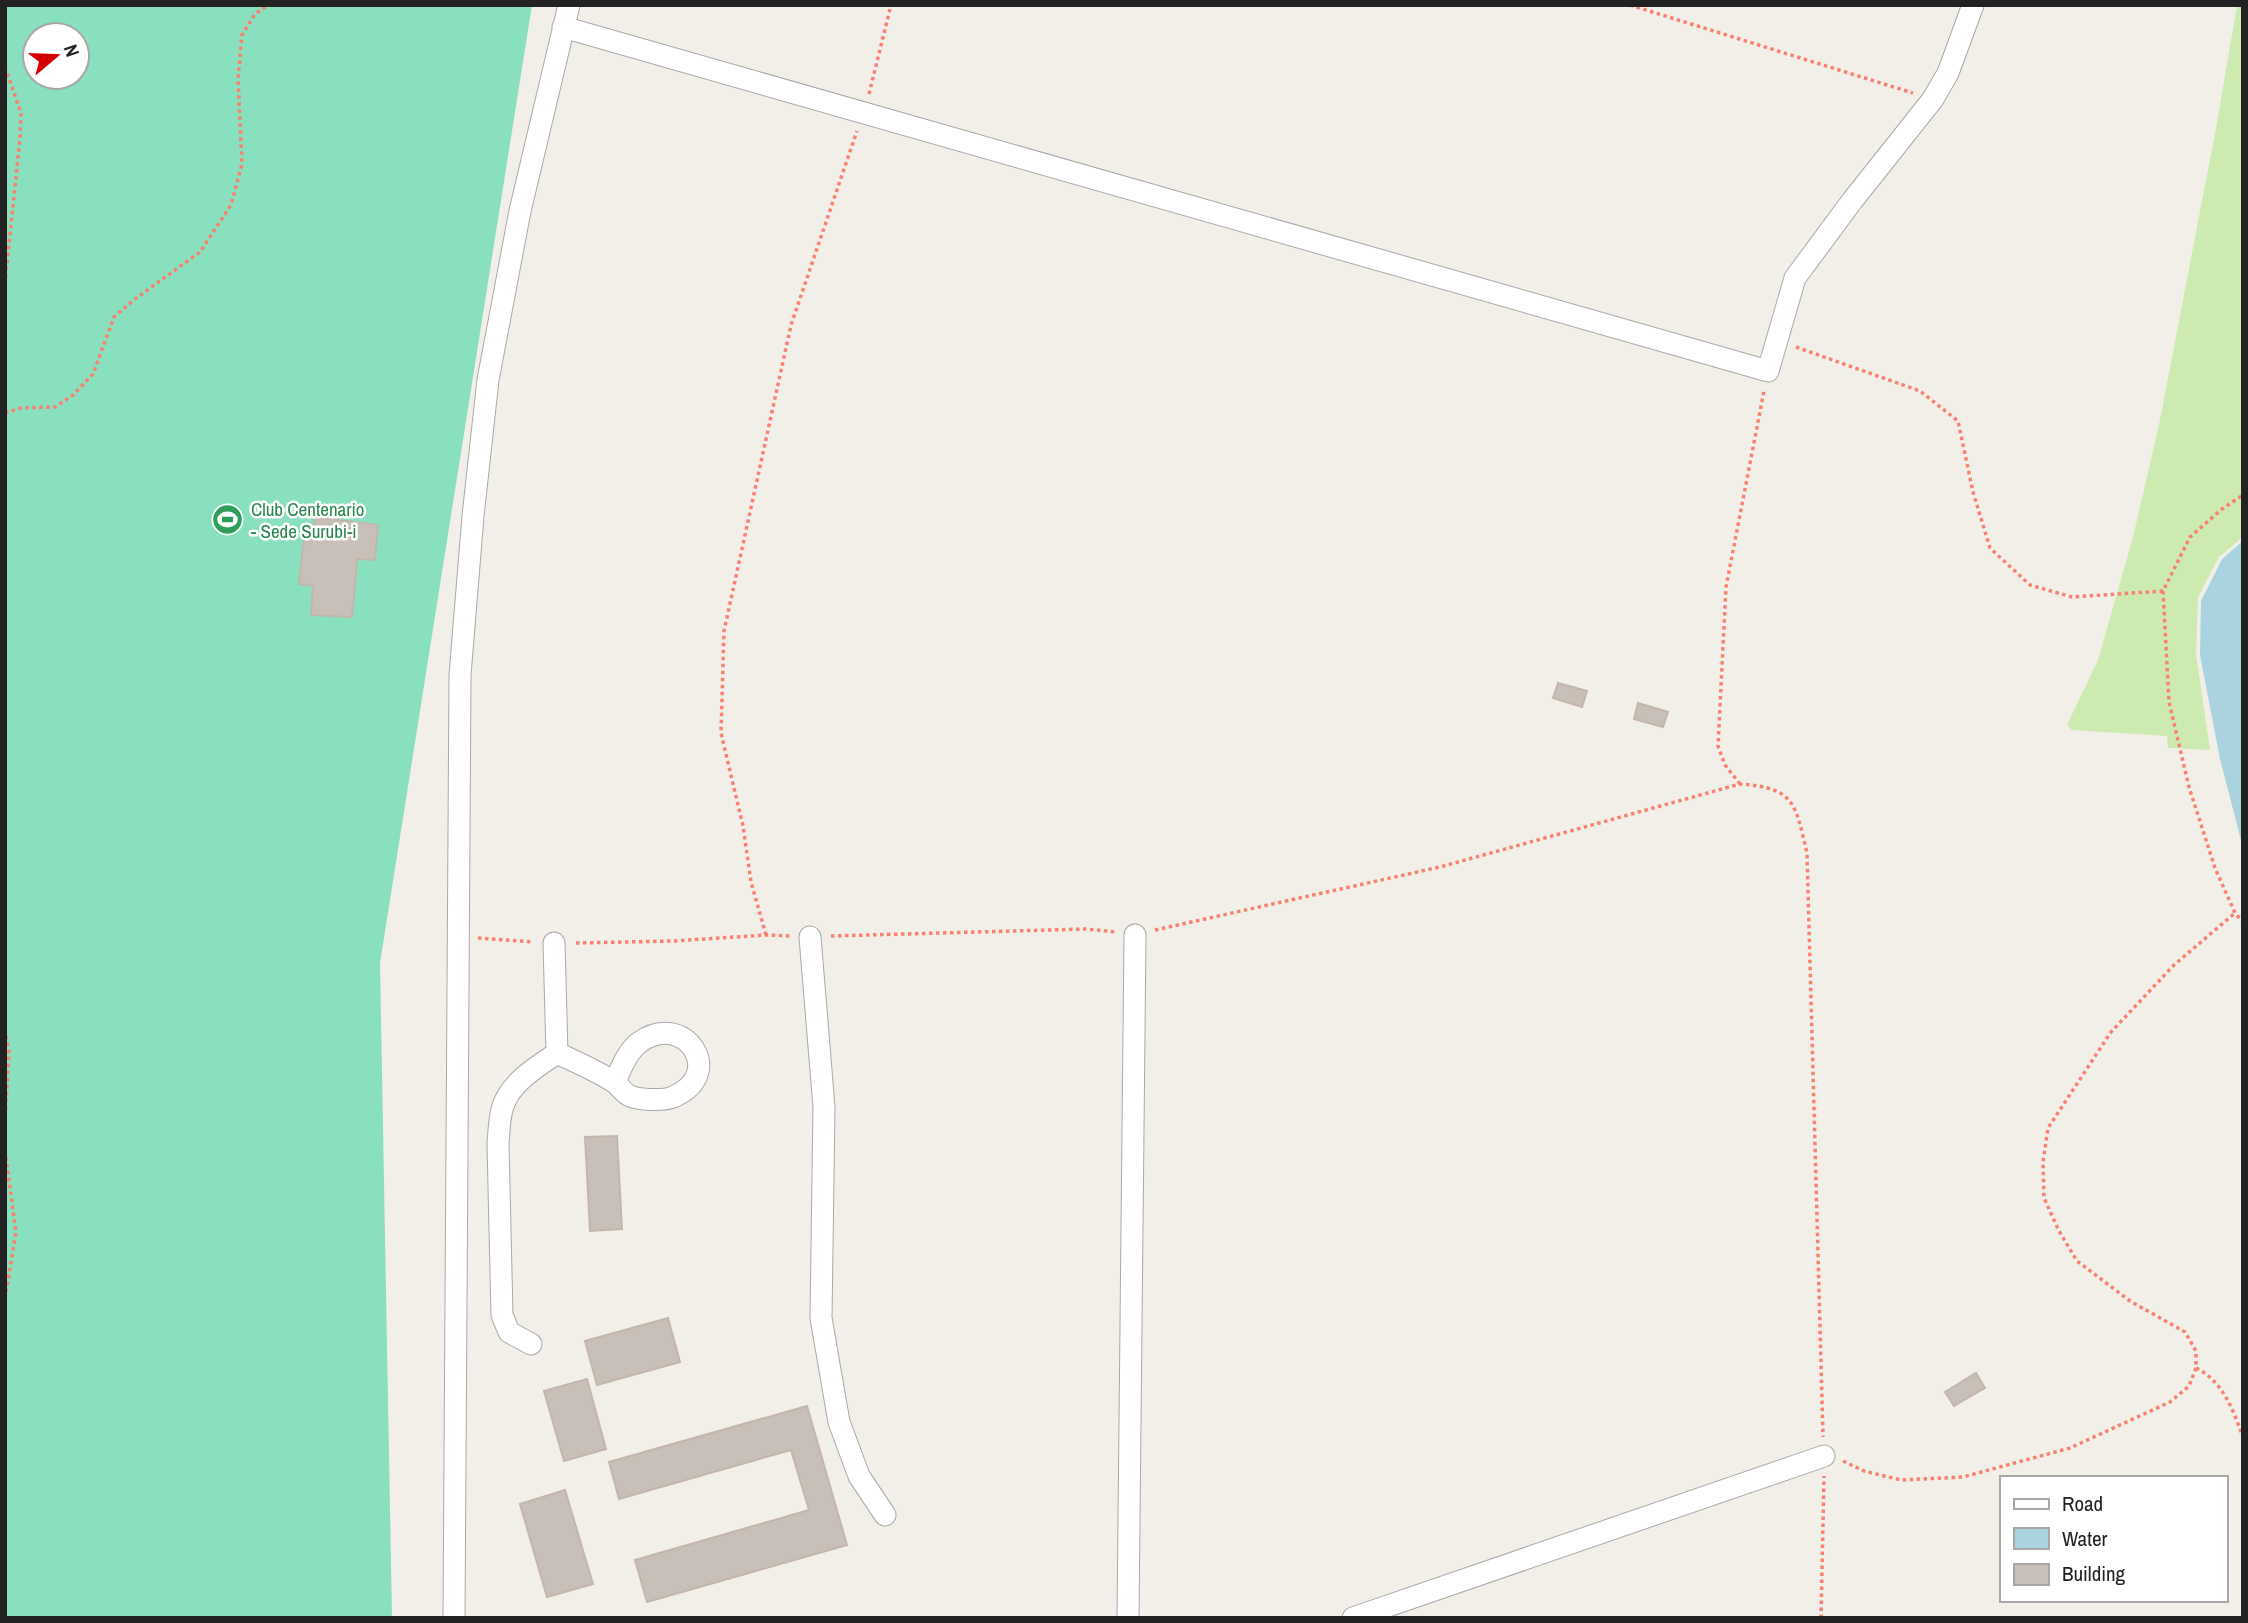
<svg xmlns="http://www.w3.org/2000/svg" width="2248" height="1623" font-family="'Archivo Narrow',sans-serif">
<rect width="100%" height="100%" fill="#f2efe9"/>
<path fill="#cdebb0" d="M2237,5H2243V537L2219,557L2198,597L2196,654L2210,750L2168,748L2167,736L2072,730L2067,725L2098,660L2133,537L2159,425L2217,123Z"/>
<path fill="#88e0be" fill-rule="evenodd" d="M5,5H532L380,963L392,1618H5ZM35,35H77V77H35Z"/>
<path fill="#aad3df" d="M2243,541V848L2220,759L2200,655L2201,601L2222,559Z"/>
<path fill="#c7bfb8" stroke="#c4b6ab" stroke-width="2" d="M315,517L378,525L375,560L357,559L352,617L311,615L313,586L299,584L304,539H313Z
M1558,683L1587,691L1582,707L1553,698Z
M1638,703L1668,712L1663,727L1634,719Z
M617,1136L622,1229L590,1231L585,1137Z
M668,1318L680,1362L597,1385L585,1341Z
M1976,1373L1985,1388L1954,1406L1945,1392Z
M587,1379L606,1449L564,1461L544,1391Z
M807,1406L847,1545L647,1602L635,1560L809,1510L791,1450L619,1499L609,1462Z
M565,1490L593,1584L547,1597L520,1504Z"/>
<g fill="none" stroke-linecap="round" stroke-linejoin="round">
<defs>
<path id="minor" d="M563,27L1768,371L1795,278L1852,201L1933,99L1948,73L1973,5
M810,937L824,1107L821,1318L839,1422L859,1476L885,1515
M554,943L557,1053C576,1062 597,1071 614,1082C620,1086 624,1094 630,1096C639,1100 664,1101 673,1097C728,1074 684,1010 640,1042C627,1051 621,1069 615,1082
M531,1344L509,1332L502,1315L498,1144C499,1132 499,1118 503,1106C511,1082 538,1066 557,1053
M454,1618L460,675L473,516L488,380L520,211L569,5
M1128,1618L1135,935
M1353,1618L1824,1456"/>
</defs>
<use href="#minor" stroke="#a9a9a9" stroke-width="23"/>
<path stroke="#fa8072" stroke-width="3.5" stroke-dasharray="3.5 3.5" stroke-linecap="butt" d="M1630,5L1913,93
M5,67L21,113L20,138L5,283
M869,94L891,5
M1796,347L1920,391L1958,421L1973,492L1990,548L2030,585L2072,597L2163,591L2190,537L2222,509L2243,495
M5,413L21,408L55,407L73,395L93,374L114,317L135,299L200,252L231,205L242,164L238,79L242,35L255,14L268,5
M2163,591L2169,702L2189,787L2215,868L2235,913L2243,922
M1740,784L1725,765L1718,746L1726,587L1764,391
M1155,930L1440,867L1740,784C1796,788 1795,804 1807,853L1823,1437
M766,935L751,882L743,826L721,733L724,631L791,325L857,131
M831,936L1086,929L1117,932
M478,938L533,942
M576,943L673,941L766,935L792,936
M5,1029L9,1052L5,1121
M5,1150L16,1232L5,1299
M2196,1368C2223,1381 2233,1410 2243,1437
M1843,1461L1864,1471L1901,1480L1963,1477L2070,1448L2170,1402L2189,1386L2196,1368V1351L2185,1332L2130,1301L2077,1261L2059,1231L2044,1198L2043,1162L2048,1128L2111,1032L2174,965L2235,913
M1821,1618L1824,1476"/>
<use href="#minor" stroke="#fff" stroke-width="21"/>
</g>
<defs>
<symbol id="stadium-disc" viewBox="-11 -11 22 22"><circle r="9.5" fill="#2e9e5b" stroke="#fff"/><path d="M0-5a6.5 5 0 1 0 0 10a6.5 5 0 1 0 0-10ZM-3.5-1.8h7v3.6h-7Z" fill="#fff"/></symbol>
</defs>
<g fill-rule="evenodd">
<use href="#stadium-disc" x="210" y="502" width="35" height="35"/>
</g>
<g text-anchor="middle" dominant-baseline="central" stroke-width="5" stroke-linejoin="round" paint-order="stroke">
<g font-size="19" fill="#27864d" stroke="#fff" text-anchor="start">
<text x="251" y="509">Club Centenario<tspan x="251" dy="22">- Sede Surubi-i</tspan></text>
</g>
</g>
<rect width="2248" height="1623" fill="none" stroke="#222222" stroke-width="14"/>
<rect x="2000" y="1476" width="228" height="126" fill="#ffffff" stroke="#a7a7a7" stroke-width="2"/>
<rect x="2014" y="1499" width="35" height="10" fill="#ffffff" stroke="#a7a7a7" stroke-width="2"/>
<text x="2062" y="1511" font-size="21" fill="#222222">Road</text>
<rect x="2014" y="1528" width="35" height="21" fill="#aad3df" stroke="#a7a7a7" stroke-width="2"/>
<text x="2062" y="1546" font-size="21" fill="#222222">Water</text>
<rect x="2014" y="1564" width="35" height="21" fill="#c7bfb8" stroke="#a7a7a7" stroke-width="2"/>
<text x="2062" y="1581" font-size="21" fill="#222222">Building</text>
<g transform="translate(56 56) rotate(71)"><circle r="33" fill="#ffffff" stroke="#a7a7a7" stroke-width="2"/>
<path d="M0-5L12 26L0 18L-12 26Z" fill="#d40000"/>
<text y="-10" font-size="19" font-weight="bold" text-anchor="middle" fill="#222222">N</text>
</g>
</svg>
